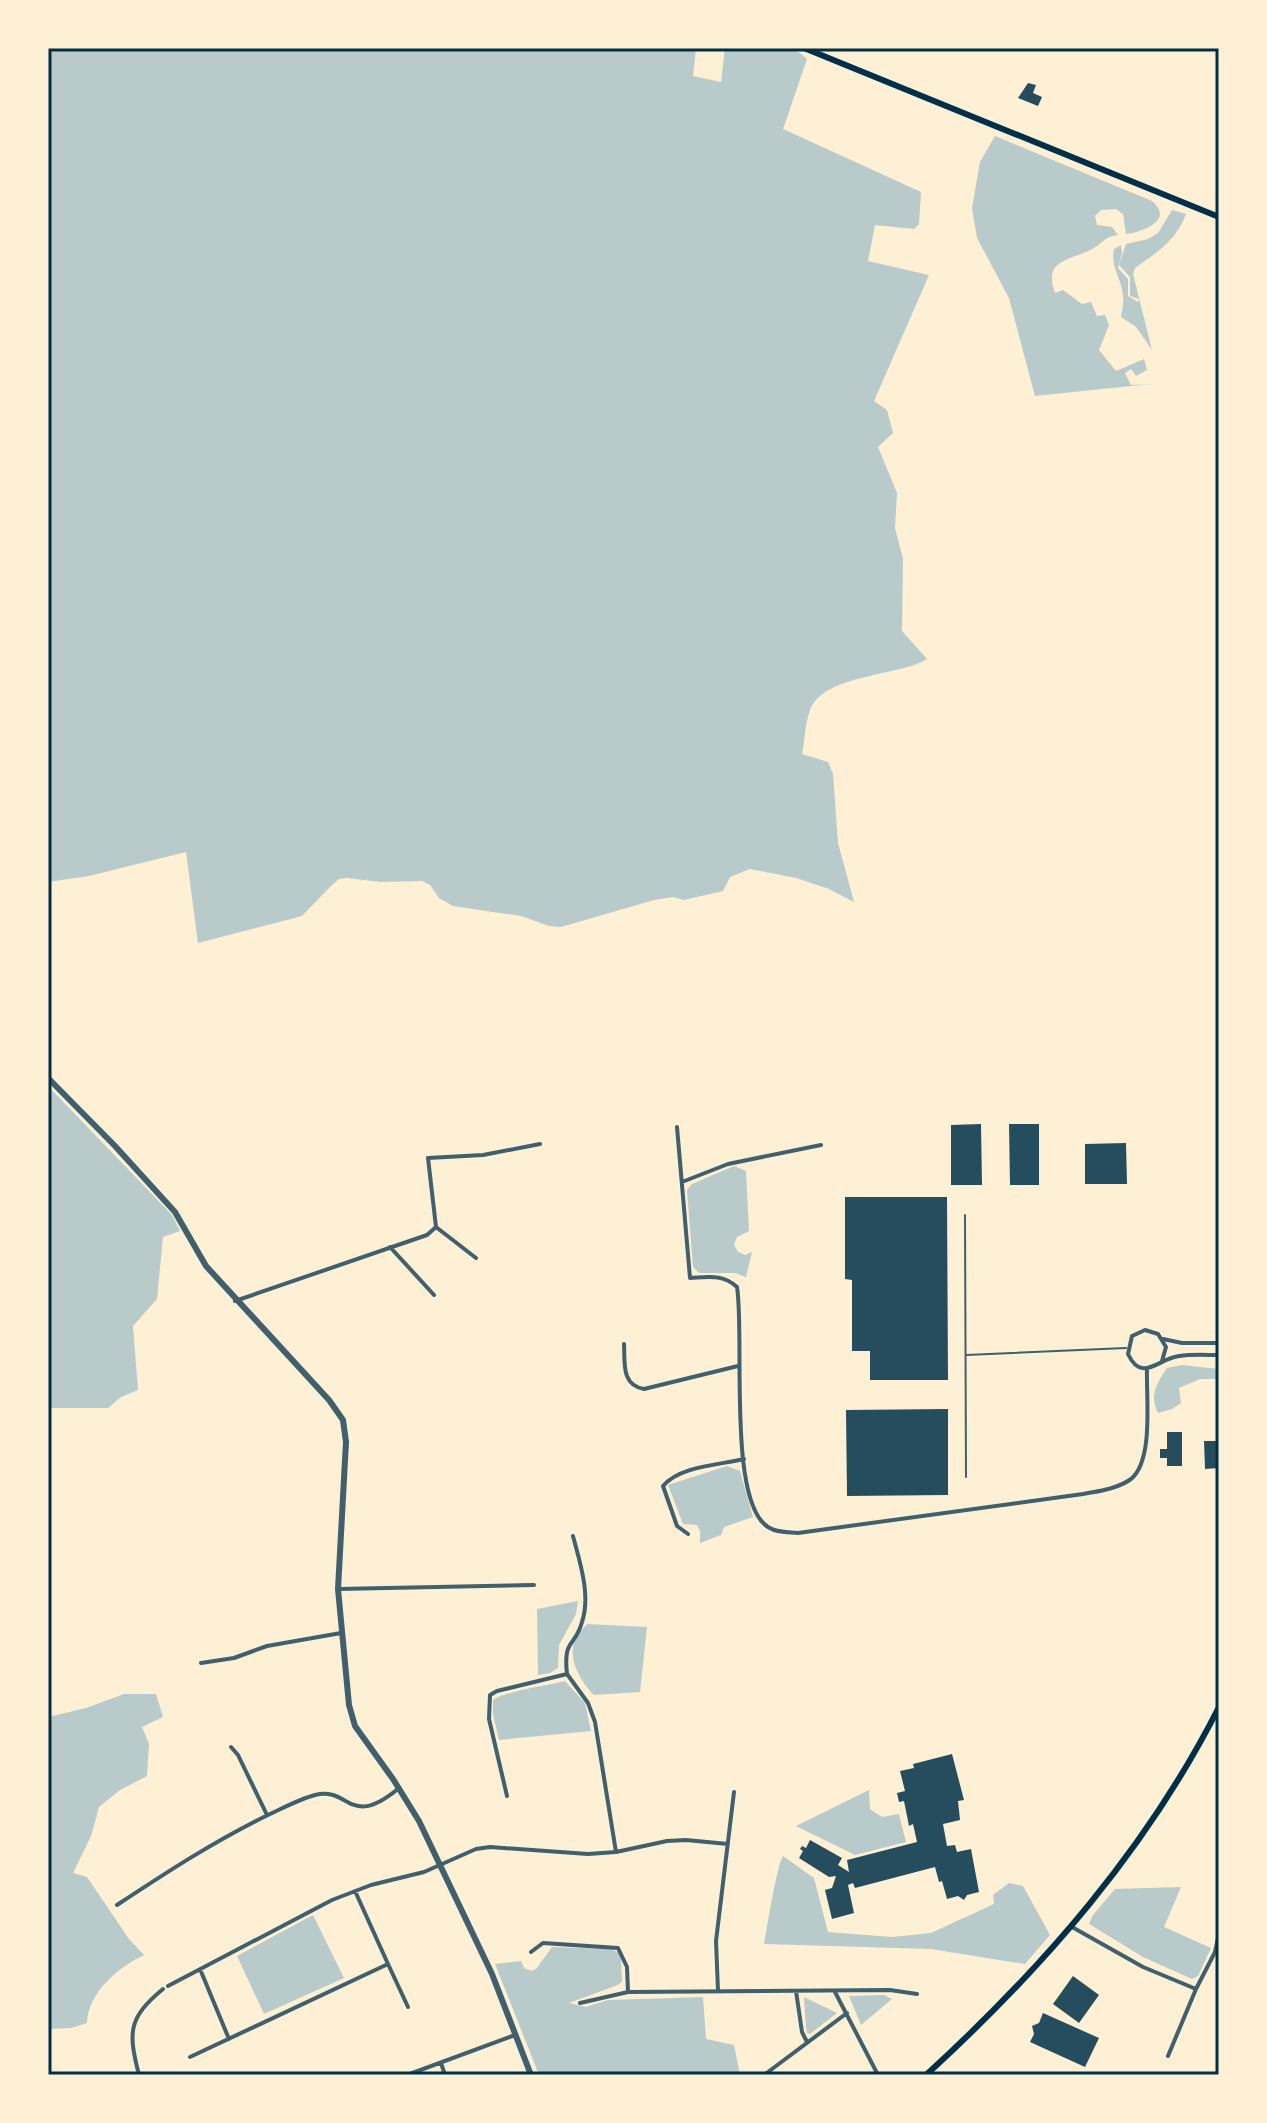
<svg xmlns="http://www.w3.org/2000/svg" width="1267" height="2123" font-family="'Roboto Condensed',sans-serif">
<rect width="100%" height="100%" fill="#fdf0d5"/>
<path fill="#b9caca" d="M48,48H696L693,76L721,82L725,48C749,48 790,40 807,59L783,129L921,192L919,224L914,229L875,225L868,261L929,275L874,401L887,410L893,433L878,447L897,493L895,528L903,559L902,631L927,659C897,677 824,674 810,710C805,723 805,740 802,754L828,762L833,774L838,843L854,902L829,889L796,878L750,869L730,877L723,891L684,900L673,897L654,900L561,927L549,926L521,916L453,906L439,898L430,885L422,881L381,882L347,878L339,879L331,886L302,916L198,943L186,852L89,876L48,882Z
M995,136L1152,201C1175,220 1142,232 1126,234L1123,214L1116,209L1101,210L1095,216L1097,225L1112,227L1118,235C1105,236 1101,245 1090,250C1068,261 1043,260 1055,293L1063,290L1082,304L1091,302L1097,316L1105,315L1109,325L1099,350L1116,371L1144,359L1147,370L1136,376L1131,369L1125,373L1131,385L1150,384L1035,396L1009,298L977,238L972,208L980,162Z
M1172,210L1186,214C1176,241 1157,252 1135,268L1133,274L1152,350L1136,327L1121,317C1122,311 1124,303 1123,296C1122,279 1110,267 1114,249L1121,245L1122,253L1118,268L1128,279V296L1138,302L1139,299L1130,296V277L1119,265L1126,244L1148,239L1158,233Z
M48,1086L172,1215L180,1231L163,1237L157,1299L133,1326L138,1390L121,1397L108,1408H48Z
M734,1166L746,1171L749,1231L737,1237L734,1245L738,1252L745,1255L752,1252L746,1277L735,1273H699L693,1267L687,1190L692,1184Z
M1182,1365L1219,1369V1379H1200L1179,1388L1181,1403L1172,1409L1158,1413C1149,1395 1157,1383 1167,1368Z
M727,1466L740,1471L753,1517L724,1527L721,1535L700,1543V1531L697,1525L683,1524L668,1485Z
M578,1601L576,1614L559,1645L558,1668L550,1673L538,1675L537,1609Z
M587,1624L647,1627L640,1692L594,1695C581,1682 567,1659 575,1640C577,1635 583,1629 587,1624Z
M565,1681L585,1703L591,1731L499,1740L493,1715V1700C503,1692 549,1685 565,1681Z
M124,1694H156L163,1717L142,1727L149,1744L147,1776L120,1790L99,1807L91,1836L73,1873L87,1877L129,1939L144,1955C119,1967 88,1992 87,2023L71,2028L48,2029V1717L86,1708Z
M869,1790L870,1809L882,1817L899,1814L906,1842L855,1855L796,1826Z
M783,1856L814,1878L828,1932L892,1937L931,1933L994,1904L993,1895L1009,1883L1023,1886L1050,1935L1025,1964L931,1949L764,1944C767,1928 777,1864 783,1856Z
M1181,1887L1164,1927L1211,1948L1198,1976L1192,1979L1143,1957L1089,1924L1093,1915L1115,1889Z
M313,1915L344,1978L264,2014L237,1956Z
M552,1947L610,1949L618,1952L621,1958L622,1981L618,1985L569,2003L586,2007L608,2000L703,1997L706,2039L734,2045L740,2075H539L495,1964L521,1961L524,1968L531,1971L536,1969Z
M884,1995L892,1999L861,2025L849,1996Z
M804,1997L837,2013L810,2034L807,2033L806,2029Z"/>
<path fill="#264d5e" d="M1028,83L1036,85L1033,93L1042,97L1038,106L1018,98Z
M981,1124L982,1185H951V1125Z
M1009,1124H1039V1185H1010Z
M1126,1143L1127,1184H1085V1144Z
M845,1197H947L948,1380H870V1351H852V1280L845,1279Z
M948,1409V1495L847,1496L846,1410Z
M1167,1432H1182V1466H1167V1458H1160V1449H1167Z
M1204,1441H1219V1468L1205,1469Z
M952,1754L964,1800L958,1801L960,1820L943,1824L947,1846L955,1845L957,1852L971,1849L979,1892L967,1895L964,1900L958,1896L947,1899L942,1881L939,1882L935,1867L855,1888L853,1883L848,1885L854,1913L832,1919L825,1890L832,1888L836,1876L829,1877L799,1858L803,1851L800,1849L802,1846L806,1848L810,1840L842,1858L838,1865L849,1872L847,1860L917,1842L913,1824L909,1826L904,1801L899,1802L897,1793L905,1791L900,1771L914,1768L913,1764Z
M1073,1976L1099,1995L1079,2023L1053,2004Z
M1043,2013L1099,2038L1085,2067L1030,2042L1034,2034L1032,2026L1039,2023Z"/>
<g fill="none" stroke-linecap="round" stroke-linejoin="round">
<path stroke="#3f606c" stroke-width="2" d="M965,1215L966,1477
M966,1355L1126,1348"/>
<path stroke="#3f606c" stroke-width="4" d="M677,1127L690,1278C709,1277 723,1274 737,1287C745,1335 727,1501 768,1527C777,1533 788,1532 798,1533L1083,1494C1099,1491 1117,1489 1131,1479C1154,1460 1146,1397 1147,1369
M682,1182L728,1164L821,1145
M436,1227L428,1158L483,1155L540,1144
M390,1247L434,1295
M235,1301L427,1235L436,1227L476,1258
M1163,1339L1182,1343H1219
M624,1344C625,1363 621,1385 644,1389L738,1366
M1162,1361L1166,1347L1158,1334L1145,1330L1132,1336L1128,1354C1142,1384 1159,1358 1179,1356C1192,1354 1206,1355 1219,1355
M688,1534L677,1526L663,1486C680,1466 719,1465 744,1459
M338,1589L534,1585
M201,1663L234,1658L267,1646L341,1633
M567,1674L588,1703L595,1722L616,1852
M567,1674C563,1638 575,1648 582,1622C591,1595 580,1563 573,1536
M231,1747L238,1755L267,1815
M507,1796L489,1719L490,1695L497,1691L567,1674
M117,1905C167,1872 216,1840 270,1814C285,1807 300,1799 315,1795C350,1786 349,1830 399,1788
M1072,1927L1143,1967L1196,1989
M531,1952L543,1943L618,1948L627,1967L628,1992
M388,1964L408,2007
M200,1969L229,2039
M168,1986L332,1900L371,1885L424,1872L476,1849L490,1847L588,1854L616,1852L667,1841L686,1840L728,1844
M718,1991L716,1941L734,1792
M796,1991L802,2032L807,2042
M835,1992L878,2075
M580,2003L628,1992L890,1990L917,1994
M1168,2056L1196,1989L1215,1952L1219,1933
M190,2057L388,1964L355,1891
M441,2063L445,2075
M139,2075C128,2032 128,2018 163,1989
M407,2075L515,2035
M764,2075L847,2013"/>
<path stroke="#3f606c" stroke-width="6" d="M48,1078L115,1146L175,1212L206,1266L329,1400L343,1420L346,1442L338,1589L349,1705L355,1726L393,1779L419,1821L492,1974L531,2075"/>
<path stroke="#003049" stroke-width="6" d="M804,48L1219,217
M926,2075C1043,1968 1147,1849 1219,1707"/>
</g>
<rect width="1267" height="2123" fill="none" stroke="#fdf0d5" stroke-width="100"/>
<rect x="50" y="50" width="1167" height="2023" fill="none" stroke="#003049" stroke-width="3"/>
</svg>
